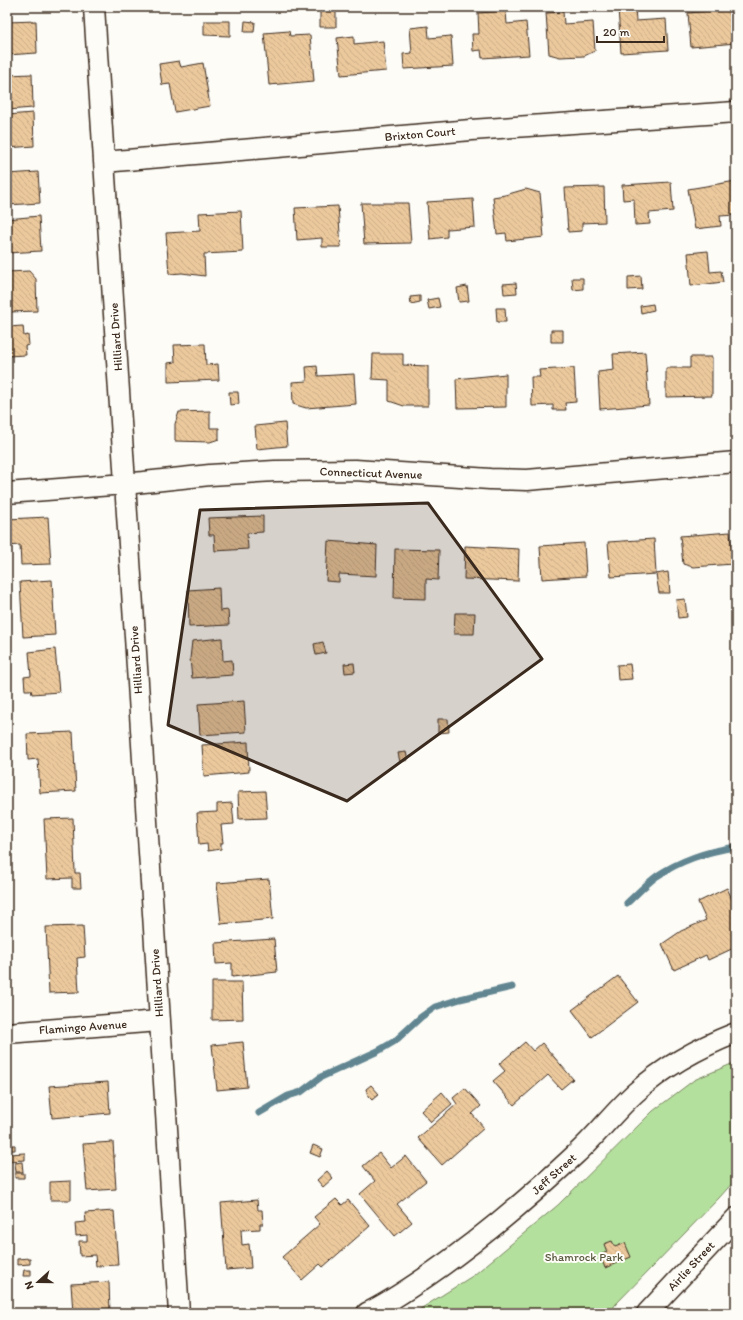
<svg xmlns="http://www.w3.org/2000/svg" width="743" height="1320" font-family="Itim,sans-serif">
<defs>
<pattern id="building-back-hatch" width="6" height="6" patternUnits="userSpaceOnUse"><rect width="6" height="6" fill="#ecc99d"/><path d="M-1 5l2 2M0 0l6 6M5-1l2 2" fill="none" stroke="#cbad87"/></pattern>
</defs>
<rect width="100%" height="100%" fill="#fdfcf7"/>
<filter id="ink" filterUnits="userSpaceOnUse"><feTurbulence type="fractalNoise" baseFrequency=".025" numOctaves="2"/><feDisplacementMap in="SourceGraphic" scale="8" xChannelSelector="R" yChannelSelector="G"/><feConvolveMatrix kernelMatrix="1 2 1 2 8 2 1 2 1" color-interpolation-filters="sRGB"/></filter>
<g filter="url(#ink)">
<path fill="#b4e09d" stroke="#78855e" d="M736,1062V1179L719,1198L615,1305L610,1313H414L474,1275L558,1205L653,1111L694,1080Z"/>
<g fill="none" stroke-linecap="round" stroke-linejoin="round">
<path stroke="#628691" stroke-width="7" d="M627,903C637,894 646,884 657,876C681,860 708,851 736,847
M259,1113L288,1096L301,1092L321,1077L378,1051L395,1041L421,1017L435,1007L460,999L512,987"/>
</g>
<path fill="url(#building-back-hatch)" stroke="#3b2a1e" d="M320,7H336V27H320Z
M635,7L636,21L666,19L668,50L621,53L618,8Z
M733,9L736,43L691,47L688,13Z
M506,11L507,24L526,22L529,55L482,58L481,50L473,51L472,34H479L478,13Z
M563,12L564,24L593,22L595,51L584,56L560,57L549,54L546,13Z
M36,21L37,53L7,55V22Z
M204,21H230V36L204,35Z
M245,21L255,22L254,32H244Z
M428,26L429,38L451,36L453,66L404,69L403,54L412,53L410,28Z
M289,31L290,36L310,35L314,81L269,85L264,33Z
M354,36V44L383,41L386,71L341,75L337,38Z
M179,61L181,67L203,63L210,106L175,112L170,84L162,85L159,64Z
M32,74L33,108L7,110V75Z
M33,113L34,146L7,148V115Z
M38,172L40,203L7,205V174Z
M736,181V215L720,216L721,226L695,229L688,189Z
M671,182L673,211L649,213L650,224L635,225L634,199L623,200L622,185Z
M604,187L605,222L582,223V231L568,232L565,188Z
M526,189L540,193L544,237L507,241L506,233L497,234L493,197L505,195Z
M473,199L475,227L447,229V237L430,239L427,202Z
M361,203H408L411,243L364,244Z
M338,206L341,247H322V238L297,240L295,208Z
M241,211L243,252L204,254L205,276L182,273L169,274L166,233L200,231L199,213Z
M39,216L41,251L7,253V219Z
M708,251L710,272L721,271L723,282L691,286L688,253Z
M29,271L36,279L37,311L10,312L9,300H7V272Z
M641,276L642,289L628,290V277Z
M572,278H583V289L573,290Z
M516,283L517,293L504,294L503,284Z
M467,286L469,301L459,302L457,288Z
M420,296V302L411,304L410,297Z
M438,298L440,307L429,309L427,300Z
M653,304L654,310L641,313L640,306Z
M496,308H505L506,322H497Z
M23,326L24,336L28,335L29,345L25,346L26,355L7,356V327Z
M551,330H563V342H551Z
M205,344L206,365L218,364L219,380L168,382V363L175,362L174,345Z
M645,352L649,405L600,409L598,372L614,370L613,354Z
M373,354H403V365L428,366V406H404L389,401V380L372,379Z
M690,357H712V396L666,397V368H690Z
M317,366L318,376L354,374L356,404L306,408L293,404L292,382L307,381L306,367Z
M574,368L576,402L565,403L566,410H553V405L532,406L531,377H540L539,370Z
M506,374V407L457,408L456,379Z
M229,392H238L239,404L230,405Z
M210,411V428H219V439L210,442L175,441V424L179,412Z
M285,423L287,446L257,449L255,426Z
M263,516V532L247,533L248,549L215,551L214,535H209L208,518Z
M48,517L51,564L21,565L20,545L7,546V519Z
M730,532L733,564L693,567L683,564L680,536Z
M654,539L656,574L611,577L608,542Z
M328,541L377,545L376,576L339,574V582L326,581Z
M584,543L586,576L542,579L540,546Z
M465,546L519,549L518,581L464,579Z
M395,549L439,550L438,580L426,579V599L394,598Z
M668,572L670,593H659L656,574Z
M52,580L55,635L23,637L20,582Z
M219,588L220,611L228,610L229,625L189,627L188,590Z
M685,599L687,617L678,618L676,600Z
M455,613H475L474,634H454Z
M222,638L223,661L232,660L233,675L192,678L190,659L192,641Z
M323,642L326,653L316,655L314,644Z
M55,649L59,692L32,694L31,690H25L24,677L31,676L29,652Z
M354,663L355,672L345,673L344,664Z
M630,664L632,679L618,680L617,665Z
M244,701L246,732L200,735L198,704Z
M438,719H448L449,732L438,733Z
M73,732L76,791L40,793L38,759L28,760L27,734Z
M248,742L249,772L204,776L202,745Z
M406,752L408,760L400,762L398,753Z
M265,791L267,818L239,819L238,792Z
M232,803L234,824L221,825L223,843H221V849L208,851L207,844L199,845L197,813L217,812V804Z
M73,818L75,873H80L81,888H72V878L47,879L44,819Z
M7,825H8L9,838H7Z
M269,879L273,919L221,924L217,883Z
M727,888L736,908V947L708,960L706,955L674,970L662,944L681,931L706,920L698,902Z
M83,926L85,957L77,958L79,992L49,993L46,927Z
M274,939L277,972L232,977V963L216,964L215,943Z
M618,976L638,1002L592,1037L572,1010Z
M212,982H242L243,1019L212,1020Z
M243,1042L247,1087L217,1090L212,1045Z
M525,1042L533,1051L542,1043L573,1079L561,1089L548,1075L514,1105L493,1081L505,1071L499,1064Z
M108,1082L110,1113L52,1118L49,1086Z
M371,1085L379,1094L372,1100L368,1096L366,1089Z
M465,1088L481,1106L472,1114L484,1128L442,1165L418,1138L457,1104L453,1098Z
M442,1092L452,1104L431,1122L421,1111Z
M113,1142L116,1189L87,1191L83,1144Z
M8,1145H15V1150H8Z
M313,1145L323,1149L320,1157L310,1153Z
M25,1153V1160L9,1161L8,1154Z
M379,1153L391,1168L406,1156L426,1181L397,1204L412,1222L395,1236L360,1194L375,1181L363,1166Z
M22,1162L23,1172H16L15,1163Z
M327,1171L333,1178L323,1187L317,1180Z
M15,1173H24V1178H15Z
M71,1181V1200H50V1182Z
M336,1199L342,1205L348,1200L370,1226L323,1267L320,1264L302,1280L282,1257L320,1224L314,1217Z
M257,1200L258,1210H262L263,1224H260V1229L241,1230L242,1245L249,1244L251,1268L226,1270L221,1203Z
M114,1211L118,1265L96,1266L95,1255L80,1256L79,1241H87V1235L76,1236L75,1223L86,1222L85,1213Z
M612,1241L615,1247L625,1243L631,1257L605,1268L600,1255L607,1252L604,1244Z
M30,1258V1264L17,1265V1259Z
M24,1270H31V1276H23Z
M109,1282L110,1313H73L71,1284Z"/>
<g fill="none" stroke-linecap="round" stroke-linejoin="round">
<defs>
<path id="minor" d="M94,7L179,1313
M104,162L471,130L736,112
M7,493L125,484L210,475L275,471L355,470L490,479L527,480L736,462
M7,1033L159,1021
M367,1313C388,1303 407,1290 426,1277C480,1240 529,1198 576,1154C597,1135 614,1112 635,1093C664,1067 700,1047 736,1033
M647,1313L736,1218"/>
</defs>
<use href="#minor" stroke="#3b2a1e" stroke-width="23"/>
<use href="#minor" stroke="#fdfcf7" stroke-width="20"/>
</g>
</g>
<path fill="#3b2a1e" fill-opacity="0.2" stroke="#3b2a1e" stroke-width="3" stroke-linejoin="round" d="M428,503L542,659L347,801L168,725L200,510Z"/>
<g text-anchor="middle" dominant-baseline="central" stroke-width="4" stroke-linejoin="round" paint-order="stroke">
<g font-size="12" fill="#3b2a1e" stroke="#fdfcf7">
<text transform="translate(420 134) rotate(-5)">Brixton Court</text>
<text transform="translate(116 337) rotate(-94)">Hilliard Drive</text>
<text transform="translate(371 473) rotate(2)">Connecticut Avenue</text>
<text transform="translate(136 660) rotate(-94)">Hilliard Drive</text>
<text transform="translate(157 983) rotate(-94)">Hilliard Drive</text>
<text transform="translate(83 1027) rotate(-4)">Flamingo Avenue</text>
<text transform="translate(554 1174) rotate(-42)">Jeff Street</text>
<text transform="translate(691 1266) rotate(-47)">Airlie Street</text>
</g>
<g font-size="12" fill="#59583e" stroke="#fdfcf7">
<text x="584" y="1257">Shamrock Park</text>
</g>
</g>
<rect width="743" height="1320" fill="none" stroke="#fdfcf7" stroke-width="24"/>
<rect x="12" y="12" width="719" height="1296" fill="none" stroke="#3b2a1e" stroke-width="1.5" filter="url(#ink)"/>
<g transform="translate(38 1282) rotate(249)" stroke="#fdfcf7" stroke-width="3" paint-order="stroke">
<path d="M0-3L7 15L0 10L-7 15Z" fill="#3b2a1e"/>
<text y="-6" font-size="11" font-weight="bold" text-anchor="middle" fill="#3b2a1e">N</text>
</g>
<path d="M597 36v6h67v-6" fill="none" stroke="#3b2a1e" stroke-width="2"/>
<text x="603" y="36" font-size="12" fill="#3b2a1e" stroke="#fdfcf7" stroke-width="3" paint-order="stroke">20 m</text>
</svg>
